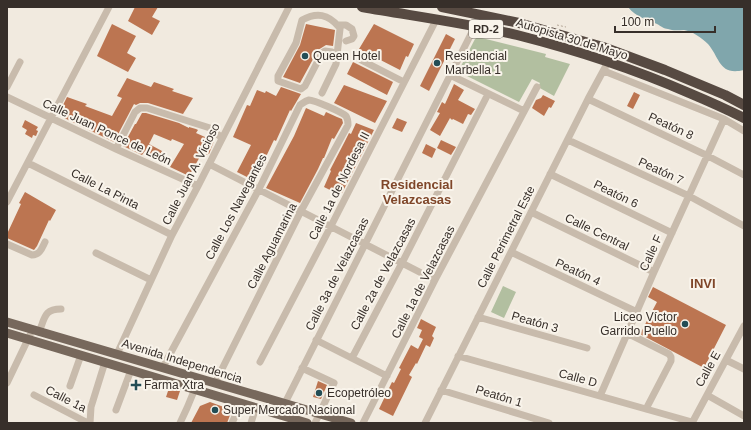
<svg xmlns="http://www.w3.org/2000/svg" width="751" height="430" font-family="Arial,sans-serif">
<rect width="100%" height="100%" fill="#f1eadf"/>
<path fill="#b2bfa0" d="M478,37L546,54L545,57L570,64L554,96L538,87L540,83L532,79L519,102L461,73L460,72L461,66L475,39Z
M503,286L516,292L504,318L491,312Z"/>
<path fill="#80a6ac" d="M628,7H744V70C719,76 720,58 708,44C702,38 692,31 684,30C679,30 673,31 668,29C664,29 661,26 657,24C646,19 636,17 628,7Z"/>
<path fill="#bc7551" d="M135,7H158L152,17L160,21L152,35L128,21Z
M112,24L136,36L127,53L136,58L128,72L97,56Z
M306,24L335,30L333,46L326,45L318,50L300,83L283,77L300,45Z
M374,24L414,44L408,57L406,56L400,70L359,49Z
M446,34L455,39L429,91L420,86Z
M353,62L393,82L387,95L347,74Z
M127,78L151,87L154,82L174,89L172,91L193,98L183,114L148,103H140L136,105L134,104L114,142L58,115L67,97L87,104L85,106L112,116L122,98L117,96Z
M454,84L464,90L458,100L475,109L471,115L468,114L463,124L453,119L452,120L450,118L440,136L430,130L440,113L437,112L442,102L445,104Z
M344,85L387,101L375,123L334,103Z
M281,87L301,94L291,111L290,110L276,141L274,140L273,142L264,161L266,162L255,181L237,172L251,145L233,137L247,105L250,106L257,90L265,93L266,91L276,96Z
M634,92L640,95L633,109L627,106Z
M543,95L555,101L551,108L549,107L544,116L532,108L536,100L541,98Z
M306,108L324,116L326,112L337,117L342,119L343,123L334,139L332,138L324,158H323L318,169L300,203L266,188L294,136Z
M142,113H146L179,123L189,128V127L196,129L198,130L196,133L214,141L209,154L208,153L207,155L202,153L189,176L170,167L184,144L172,139L171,141L154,134L149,144L162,151L158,158L145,151L142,155L123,146L135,124H136Z
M397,118L407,122L402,132L392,128Z
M25,120L38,127L36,130L38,131L36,136L33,135L32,138L25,134L27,130L22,127Z
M356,123L374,130L342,193L339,192L338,194L324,187L331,171L330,170L344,143L349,133L351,134Z
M441,140L456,147L451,155L437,148Z
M426,144L436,149L432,158L422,153Z
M25,192L56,210L50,221L49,220L37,246L34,250L7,238V234L21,204L19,203Z
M653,287L726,325L704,368L640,334L657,302L648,297Z
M421,319L436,327L432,336L434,338L430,347L426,345L417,364L416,363L409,375L412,377L393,416L379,409L392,382L394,383L401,369L399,368L411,345L418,349L423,339L419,337L422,330L417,328Z
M318,381L327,385L321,399L313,397Z
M169,388L180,391L177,400L166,397Z
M210,402L232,410L227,423H191L200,406Z"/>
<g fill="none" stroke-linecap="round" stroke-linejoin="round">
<path stroke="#b4a696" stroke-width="1" stroke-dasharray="2 2" stroke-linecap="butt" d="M557,25L566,27"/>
<path stroke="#c8bbac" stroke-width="7" d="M338,25H346L352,29L354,36L352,39L346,41
M361,60L404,82
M604,71L724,119L744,131
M450,75L524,111
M7,87L20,62
M322,93L336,64L340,29L339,27C328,14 317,12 302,20L296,43L278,76V81L301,89L305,86L322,53L325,51L332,52L337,58
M7,97L116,149L198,186
M588,99L708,156L744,175
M568,140L689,196L744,226
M116,149L135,112L140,108H147L210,128L222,138
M28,163L172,235
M209,164L435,280
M550,174L672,233
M7,202L109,7
M531,212L654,272
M7,244L32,255C40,255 42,248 45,242
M511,252L637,312
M96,253L151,280
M478,317L587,348
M39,332C45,318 44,309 61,309
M627,333L669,354L671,357V361L646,409
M316,340L387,376
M117,354L172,235L198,186L289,7
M458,356L692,422
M352,358L402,263L488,94
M726,360L744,369
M260,362L331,226L436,20
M163,367L259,189L300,105C303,103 305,101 309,100C314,100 342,112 346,116C348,119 348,122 348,125L301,211L215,383
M302,368L334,383L315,423
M7,383L30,335
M70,386L81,355
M441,390L549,423
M34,395L88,423
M707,395L744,416
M600,396L654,272L724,119
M285,403L475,26
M116,410L131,370
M90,423L91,407L105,362
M180,423L187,408L199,379
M232,423L241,403
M251,423L256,407
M363,423L435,280L537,87
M425,423L588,99L608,62
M692,423L744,326"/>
<path stroke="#77685c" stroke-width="9" d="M7,322L351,423
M7,333L307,423"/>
<path stroke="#574a42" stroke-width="10" d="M362,7C413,16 466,23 517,35C576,50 634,69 689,93C708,101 726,109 744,118
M442,7L519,23L603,47L665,70L725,95L744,105"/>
</g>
<g fill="#234d55" stroke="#f9f4eb" stroke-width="1.5">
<circle cx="305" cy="56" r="4"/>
<circle cx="437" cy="63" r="4"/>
<circle cx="685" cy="324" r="4"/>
<path d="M134 379h4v4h4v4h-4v4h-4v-4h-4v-4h4z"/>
<circle cx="319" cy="393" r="4"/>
<circle cx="215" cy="410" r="4"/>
</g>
<g text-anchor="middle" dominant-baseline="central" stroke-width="4" stroke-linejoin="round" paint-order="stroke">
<rect fill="#f9f4eb" stroke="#716a64" stroke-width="1" x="469" y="20" width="34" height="18" rx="3"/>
<g font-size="11" font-weight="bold" fill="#372f2a">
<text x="486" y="29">RD-2</text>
</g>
<g font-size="12" fill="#372f2a" stroke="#f9f4eb">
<text transform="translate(572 39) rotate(17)">Autopista 30 de Mayo</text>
<text transform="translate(671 126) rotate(25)">Peatón 8</text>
<text transform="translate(107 132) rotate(25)">Calle Juan Ponce de León</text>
<text transform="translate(661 171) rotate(25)">Peatón 7</text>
<text transform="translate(191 174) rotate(-63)">Calle Juan A. Vicioso</text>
<text transform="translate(339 186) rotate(-63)">Calle 1a de Nordesa II</text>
<text transform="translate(105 189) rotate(27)">Calle La Pinta</text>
<text transform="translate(616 194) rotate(26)">Peatón 6</text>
<text transform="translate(236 207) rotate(-62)">Calle Los Navegantes</text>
<text transform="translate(597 232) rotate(26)">Calle Central</text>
<text transform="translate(506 237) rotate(-63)">Calle Perimetral Este</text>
<text transform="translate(272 246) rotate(-63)">Calle Aguamarina</text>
<text transform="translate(651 253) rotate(-65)">Calle F</text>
<text transform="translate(578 272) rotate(25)">Peatón 4</text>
<text transform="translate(337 274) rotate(-63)">Calle 3a de Velazcasas</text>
<text transform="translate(383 274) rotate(-62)">Calle 2a de Velazcasas</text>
<text transform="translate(423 282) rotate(-63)">Calle 1a de Velazcasas</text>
<text transform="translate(535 322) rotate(16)">Peatón 3</text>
<text transform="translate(182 361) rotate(17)">Avenida Independencia</text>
<text transform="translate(708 369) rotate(-61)">Calle E</text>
<text transform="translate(578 378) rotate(15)">Calle D</text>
<text transform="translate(499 396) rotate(17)">Peatón 1</text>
<text transform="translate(66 399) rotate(27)">Calle 1a</text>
</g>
<g font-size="12" fill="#372f2a" stroke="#f9f4eb" text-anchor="start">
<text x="313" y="56">Queen Hotel</text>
<text x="445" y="56">Residencial<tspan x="445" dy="14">Marbella 1</tspan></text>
<text x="677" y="317" text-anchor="end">Liceo Víctor<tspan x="677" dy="14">Garrido Puello</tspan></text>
<text x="144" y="385">Farma Xtra</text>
<text x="327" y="393">Ecopetróleo</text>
<text x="223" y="410">Super Mercado Nacional</text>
</g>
<g font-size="13" font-weight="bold" fill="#7f4629" stroke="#f9f4eb">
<text x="417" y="184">Residencial<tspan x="417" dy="15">Velazcasas</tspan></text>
<text x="703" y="283">INVI</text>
</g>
</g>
<rect width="751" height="430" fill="none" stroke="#372f2a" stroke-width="16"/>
<path d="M615 26v6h100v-6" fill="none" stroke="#372f2a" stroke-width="2"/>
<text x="621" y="26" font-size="12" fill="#372f2a" stroke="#f9f4eb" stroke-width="3" paint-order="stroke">100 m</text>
</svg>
